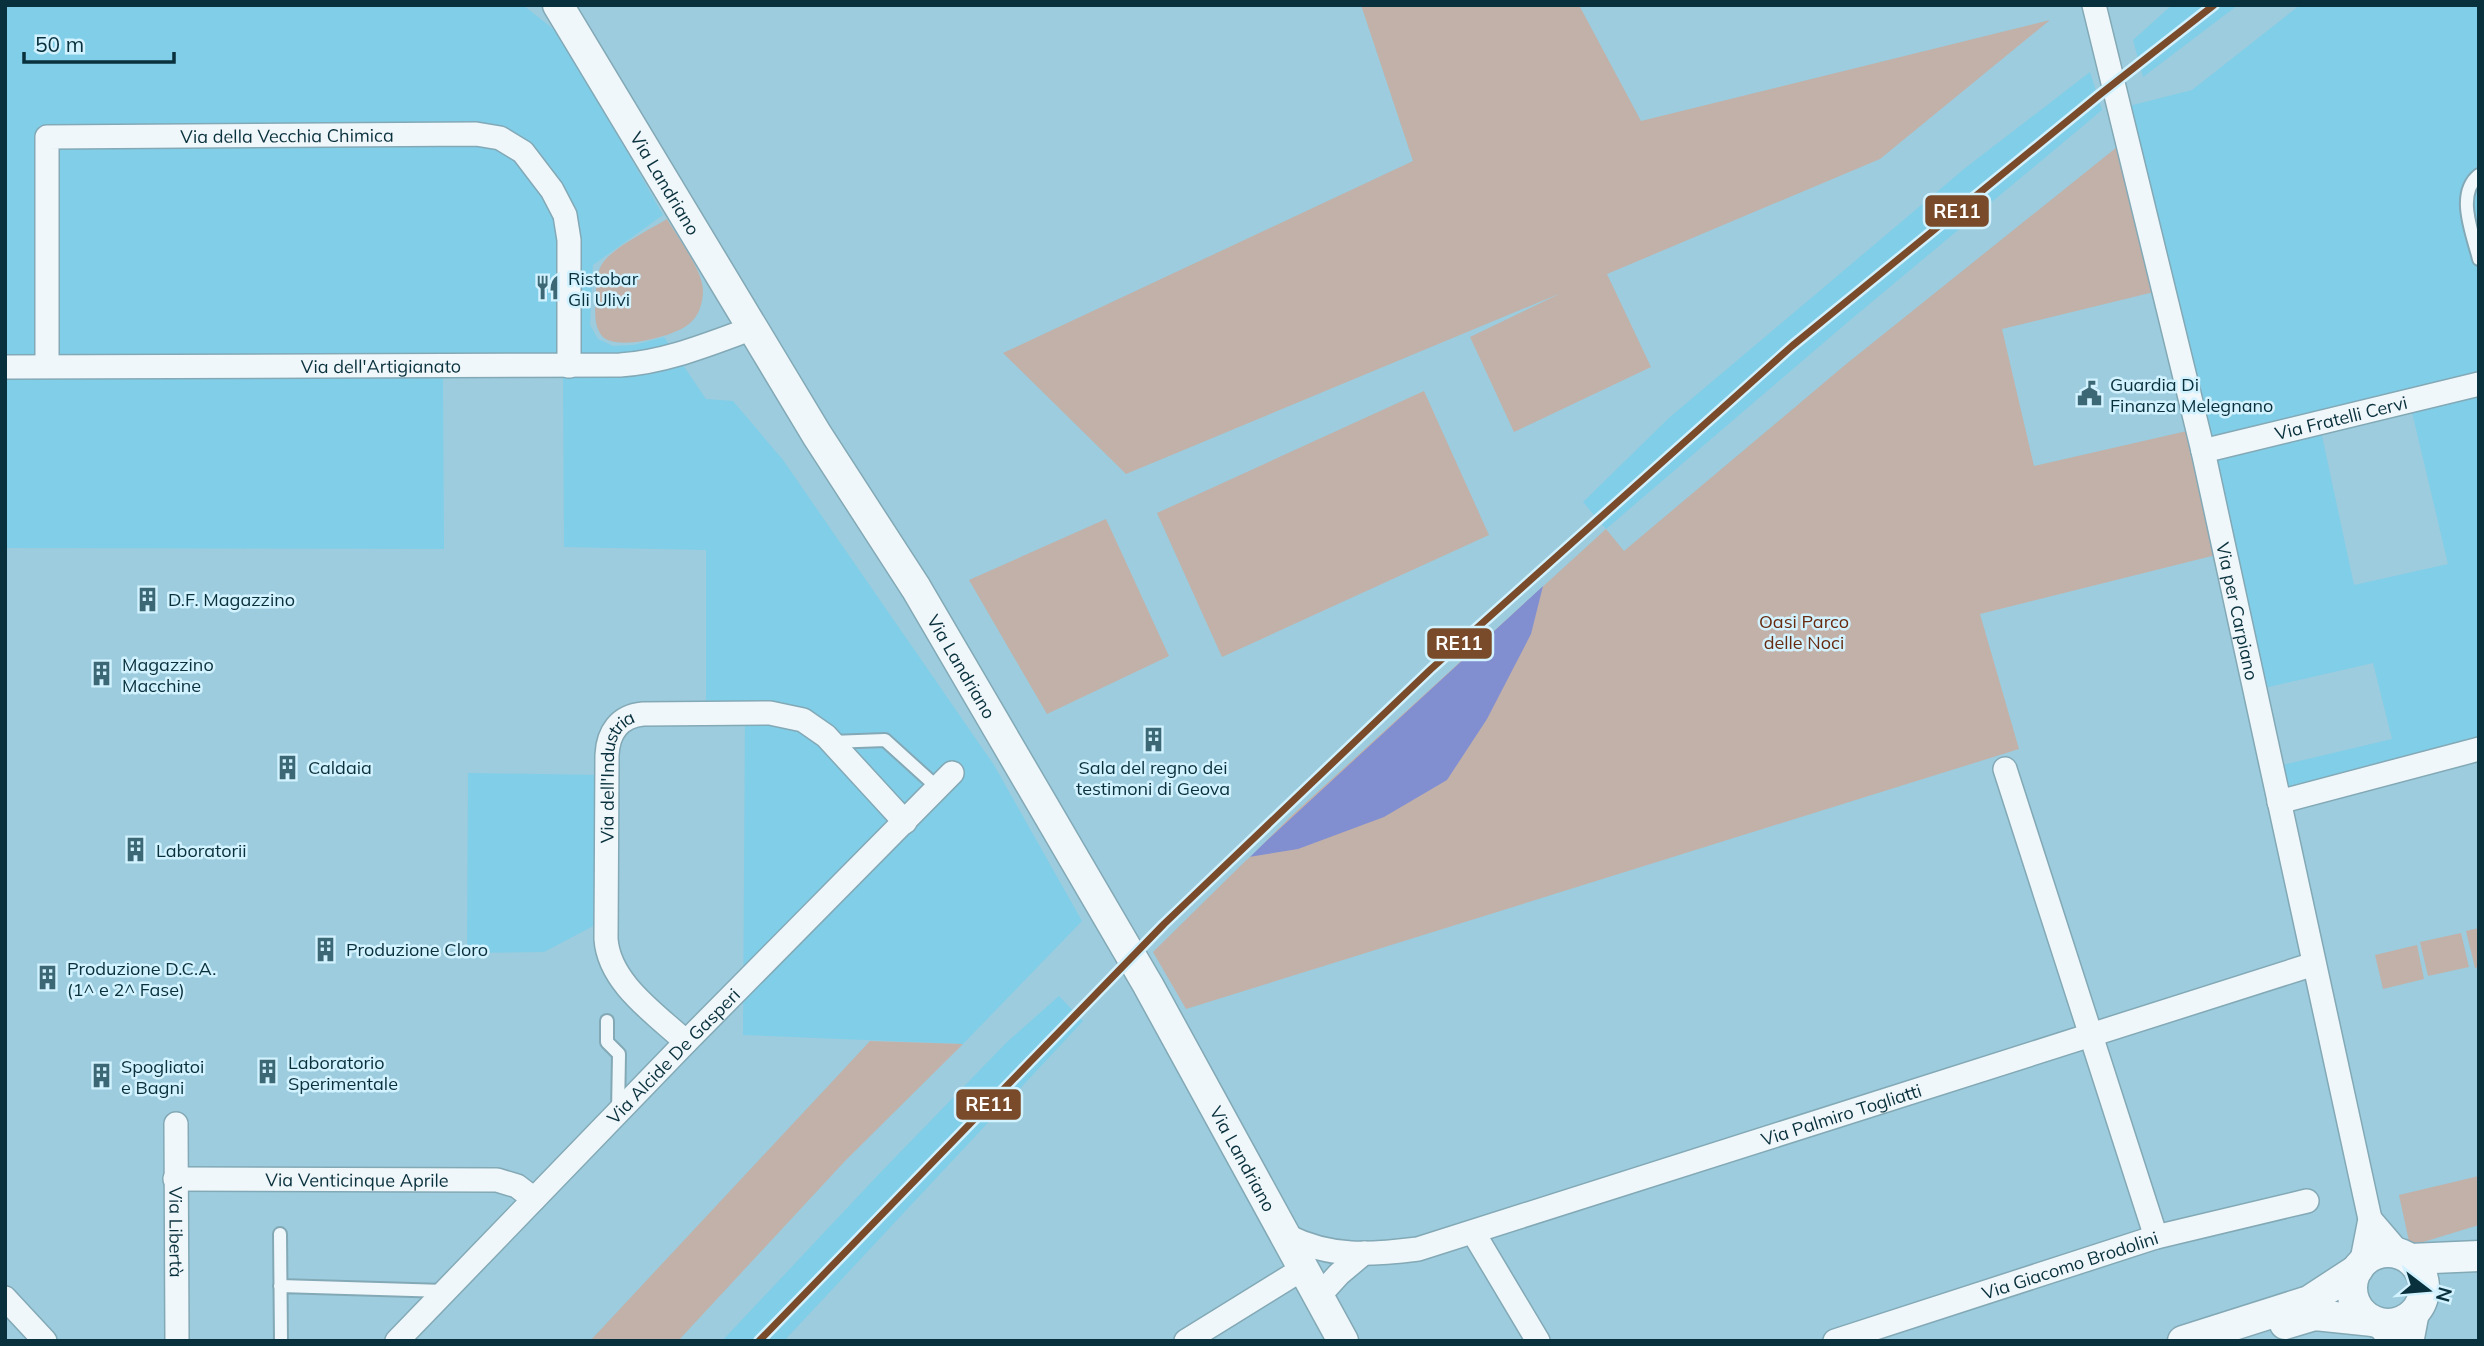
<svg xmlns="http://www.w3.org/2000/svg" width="2484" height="1346" font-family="Mulish,sans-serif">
<rect width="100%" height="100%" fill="#9cccdd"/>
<path fill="#81cee8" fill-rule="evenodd" d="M5,5H523L562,36L663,215L593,265L590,325L598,339L613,346L634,345L664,337L706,399L733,401L783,460L994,765L1082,921L963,1044L743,1035L745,708L706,707V550L564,547L563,375H443L444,549L5,548Z
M2172,5H2238L2143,77L2133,40Z
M2300,5H2479V754L2286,806L2278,766L2392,739L2373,663L2260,689L2125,107L2192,90ZM2411,408L2448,564L2354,585L2321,431Z
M2090,72L2102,110L1849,321L1606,529L1583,502L1670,417L1964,169Z
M468,773L600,775L599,923L544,952L467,953Z
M1059,996L1083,1021L784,1341H722L879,1174L1007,1042Z"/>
<path fill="#c2b1a9" d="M1361,5H1579L1641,121L2050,20L1880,159L1607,274L1651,367L1514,432L1470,337L1561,293L1126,474L1003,353L1413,161Z
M2117,147L2154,292L2002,329L2034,466L2187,431L2220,554L1980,614L2019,749L1186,1009L1153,952L1292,815L1606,529L1624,551L1845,365Z
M667,219C678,238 702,269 703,290C703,303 699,316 689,324C675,336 618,351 603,337C593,327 595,309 596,296C596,284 596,270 605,260C618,245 649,230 667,219Z
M1424,391L1489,535L1222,657L1157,513Z
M1106,519L1169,656L1047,714L969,580Z
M2479,928V967L2475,968L2466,931Z
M2461,933L2469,967L2428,976L2420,942Z
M2417,945L2424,979L2383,989L2375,955Z
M870,1041L963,1044L845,1161L678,1341H590Z
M2479,1176V1225L2410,1246L2399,1195Z"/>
<path fill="#818ed0" d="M1543,586L1531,634L1487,719L1447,780L1384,817L1298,849L1249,857Z"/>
<path fill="#9cccdd" d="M1543,582L1546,583L1292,815L1247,860V855L1447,667Z"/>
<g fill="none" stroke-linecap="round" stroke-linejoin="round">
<defs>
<path id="service" d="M2479,175C2455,194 2473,234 2479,259
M831,742L885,740L938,788
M607,1021V1042L619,1054L618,1112
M280,1234L281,1341
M280,1286L445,1291"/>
<g id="minor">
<path id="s1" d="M2094,5L2203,451L2370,1219"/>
<path id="s2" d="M47,366V137L476,134L500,138L523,152L552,190L565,215L569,240V366"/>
<path id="s3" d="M5,367L620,365C666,362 709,344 753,328"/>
<path id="s4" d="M2203,451L2479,384"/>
<path d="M2005,769L2156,1237"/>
<path d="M2279,802L2479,749"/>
<path id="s5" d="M686,1042C656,1014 609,983 606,939L607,755C608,733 619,716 643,714L770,713L803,720L826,736L905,822"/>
<path id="s6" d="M176,1124L177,1341"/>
<path id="s7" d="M175,1179L497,1180L517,1186L534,1199"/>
<path d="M1473,1232L1538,1341"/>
<path id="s8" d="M1287,1236C1331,1258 1370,1255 1418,1249L2314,964"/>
<path d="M2361,1265L2370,1219L2400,1254"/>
<path d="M1319,1296L1339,1274L1364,1253"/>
<path d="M5,1298L45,1341"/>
<path d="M2377,1323L2391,1341"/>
<path id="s9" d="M397,1341L686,1042L952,773"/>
<path d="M1186,1341L1304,1268"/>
<path id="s10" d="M1835,1341L2156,1237L2307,1201"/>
<path d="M2412,1341L2418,1309"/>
</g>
<g id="tertiary">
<path id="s11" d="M558,5L817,435L916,588L1148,985L1343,1341"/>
<circle cx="2388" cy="1288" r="36"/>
<path d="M2410,1259L2479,1256"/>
<path d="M2285,1324L2315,1315L2373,1321"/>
<path d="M2183,1341L2309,1301L2358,1269"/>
</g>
</defs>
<use href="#service" stroke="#83a9b6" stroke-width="16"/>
<use href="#minor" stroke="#83a9b6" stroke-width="26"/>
<use href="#tertiary" stroke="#83a9b6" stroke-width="33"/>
<use href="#service" stroke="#f0f7fa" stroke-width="12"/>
<use href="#minor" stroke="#f0f7fa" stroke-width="23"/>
<use href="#tertiary" stroke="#f0f7fa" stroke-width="30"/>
<defs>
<path id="rail-1" d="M759,1341L1164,924L1431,669L1792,346L2098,96L2214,5"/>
</defs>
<use href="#rail-1" stroke="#d2f2ff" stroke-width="12"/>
<use href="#rail-1" stroke="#7a4b2a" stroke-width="7"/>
</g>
<defs>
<symbol id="restaurant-bare" viewBox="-9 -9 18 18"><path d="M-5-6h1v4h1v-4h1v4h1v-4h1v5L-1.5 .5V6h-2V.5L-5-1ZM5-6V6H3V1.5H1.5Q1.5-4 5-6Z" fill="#3c6775" stroke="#d2f2ff" stroke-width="2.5" paint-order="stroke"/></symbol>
<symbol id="civic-bare" viewBox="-9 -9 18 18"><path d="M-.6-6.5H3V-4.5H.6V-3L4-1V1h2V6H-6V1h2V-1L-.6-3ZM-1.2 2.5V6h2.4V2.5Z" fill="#3c6775" stroke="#d2f2ff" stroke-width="2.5" paint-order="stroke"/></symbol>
<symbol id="building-bare" viewBox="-9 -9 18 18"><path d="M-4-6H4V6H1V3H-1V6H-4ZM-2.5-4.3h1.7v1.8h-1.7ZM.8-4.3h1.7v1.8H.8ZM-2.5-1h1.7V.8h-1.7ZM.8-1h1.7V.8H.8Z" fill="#3c6775" stroke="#d2f2ff" stroke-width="2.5" paint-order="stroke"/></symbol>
</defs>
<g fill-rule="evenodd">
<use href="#restaurant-bare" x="530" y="270" width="35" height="35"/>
<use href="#civic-bare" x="2072" y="376" width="35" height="35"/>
<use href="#building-bare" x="130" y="582" width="35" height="35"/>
<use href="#building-bare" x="84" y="656" width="35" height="35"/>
<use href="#building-bare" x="1136" y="722" width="35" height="35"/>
<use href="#building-bare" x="270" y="750" width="35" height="35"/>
<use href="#building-bare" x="118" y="832" width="35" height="35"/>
<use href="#building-bare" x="308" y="932" width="35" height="35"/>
<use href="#building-bare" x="30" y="960" width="35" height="35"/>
<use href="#building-bare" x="250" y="1054" width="35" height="35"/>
<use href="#building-bare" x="84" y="1058" width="35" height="35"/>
</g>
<g text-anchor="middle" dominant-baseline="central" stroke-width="5" stroke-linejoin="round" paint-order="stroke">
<g font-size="18" fill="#09313d" stroke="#d2f2ff">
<text stroke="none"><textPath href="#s2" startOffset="469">Via della Vecchia Chimica</textPath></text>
<text stroke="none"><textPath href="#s11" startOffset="208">Via Landriano</textPath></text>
<text stroke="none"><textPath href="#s3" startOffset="376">Via dell'Artigianato</textPath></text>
<text stroke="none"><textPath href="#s4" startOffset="142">Via Fratelli Cervi</textPath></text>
<text stroke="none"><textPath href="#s1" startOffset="623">Via per Carpiano</textPath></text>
<text stroke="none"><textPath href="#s11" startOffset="775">Via Landriano</textPath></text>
<text stroke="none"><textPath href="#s5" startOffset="299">Via dell'Industria</textPath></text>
<text stroke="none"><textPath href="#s9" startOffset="397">Via Alcide De Gasperi</textPath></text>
<text stroke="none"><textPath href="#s8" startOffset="578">Via Palmiro Togliatti</textPath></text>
<text stroke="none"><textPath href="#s11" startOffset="1342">Via Landriano</textPath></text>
<text stroke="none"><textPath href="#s7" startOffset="182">Via Venticinque Aprile</textPath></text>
<text stroke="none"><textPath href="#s6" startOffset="108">Via Libertà</textPath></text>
<text stroke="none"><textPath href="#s10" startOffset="247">Via Giacomo Brodolini</textPath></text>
</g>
<g font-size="18" fill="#09313d" stroke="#d2f2ff" text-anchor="start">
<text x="568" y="278">Ristobar<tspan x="568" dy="21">Gli Ulivi</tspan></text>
<text x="2110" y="384">Guardia Di<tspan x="2110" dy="21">Finanza Melegnano</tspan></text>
<text x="168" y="599">D.F. Magazzino</text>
<text x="122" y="664">Magazzino<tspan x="122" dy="21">Macchine</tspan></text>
<text x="308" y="767">Caldaia</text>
<text x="1153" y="767" text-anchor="middle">Sala del regno dei<tspan x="1153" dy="21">testimoni di Geova</tspan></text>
<text x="156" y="850">Laboratorii</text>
<text x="346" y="949">Produzione Cloro</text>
<text x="67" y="968">Produzione D.C.A.<tspan x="67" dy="21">(1^ e 2^ Fase)</tspan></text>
<text x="288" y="1062">Laboratorio<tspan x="288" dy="21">Sperimentale</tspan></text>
<text x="121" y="1066">Spogliatoi<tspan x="121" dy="21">e Bagni</tspan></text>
</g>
<g font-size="18" fill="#682b0f" stroke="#d2f2ff">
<text x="1804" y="621">Oasi Parco<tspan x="1804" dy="21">delle Noci</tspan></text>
</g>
</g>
<g stroke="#d2f2ff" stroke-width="2.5">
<rect x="1924" y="194" width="66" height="34" rx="7" fill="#7a4b2a"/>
<rect x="1426" y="627" width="67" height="33" rx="7" fill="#7a4b2a"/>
<rect x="955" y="1088" width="67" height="33" rx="7" fill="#7a4b2a"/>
</g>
<g font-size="19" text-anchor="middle" font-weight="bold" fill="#fff">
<text x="1957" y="218">RE11</text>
<text x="1459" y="650">RE11</text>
<text x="989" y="1111">RE11</text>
</g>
<rect width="2484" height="1346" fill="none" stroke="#09313d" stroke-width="14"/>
<g transform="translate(2428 1290) rotate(106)" stroke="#d2f2ff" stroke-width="5" paint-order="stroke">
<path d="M0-5L12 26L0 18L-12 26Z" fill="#09313d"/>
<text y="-10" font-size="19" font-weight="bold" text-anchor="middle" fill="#09313d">N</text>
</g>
<path d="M24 52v10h150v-10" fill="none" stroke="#09313d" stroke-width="3.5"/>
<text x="35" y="52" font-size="21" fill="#09313d" stroke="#d2f2ff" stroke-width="5" paint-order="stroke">50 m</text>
</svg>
